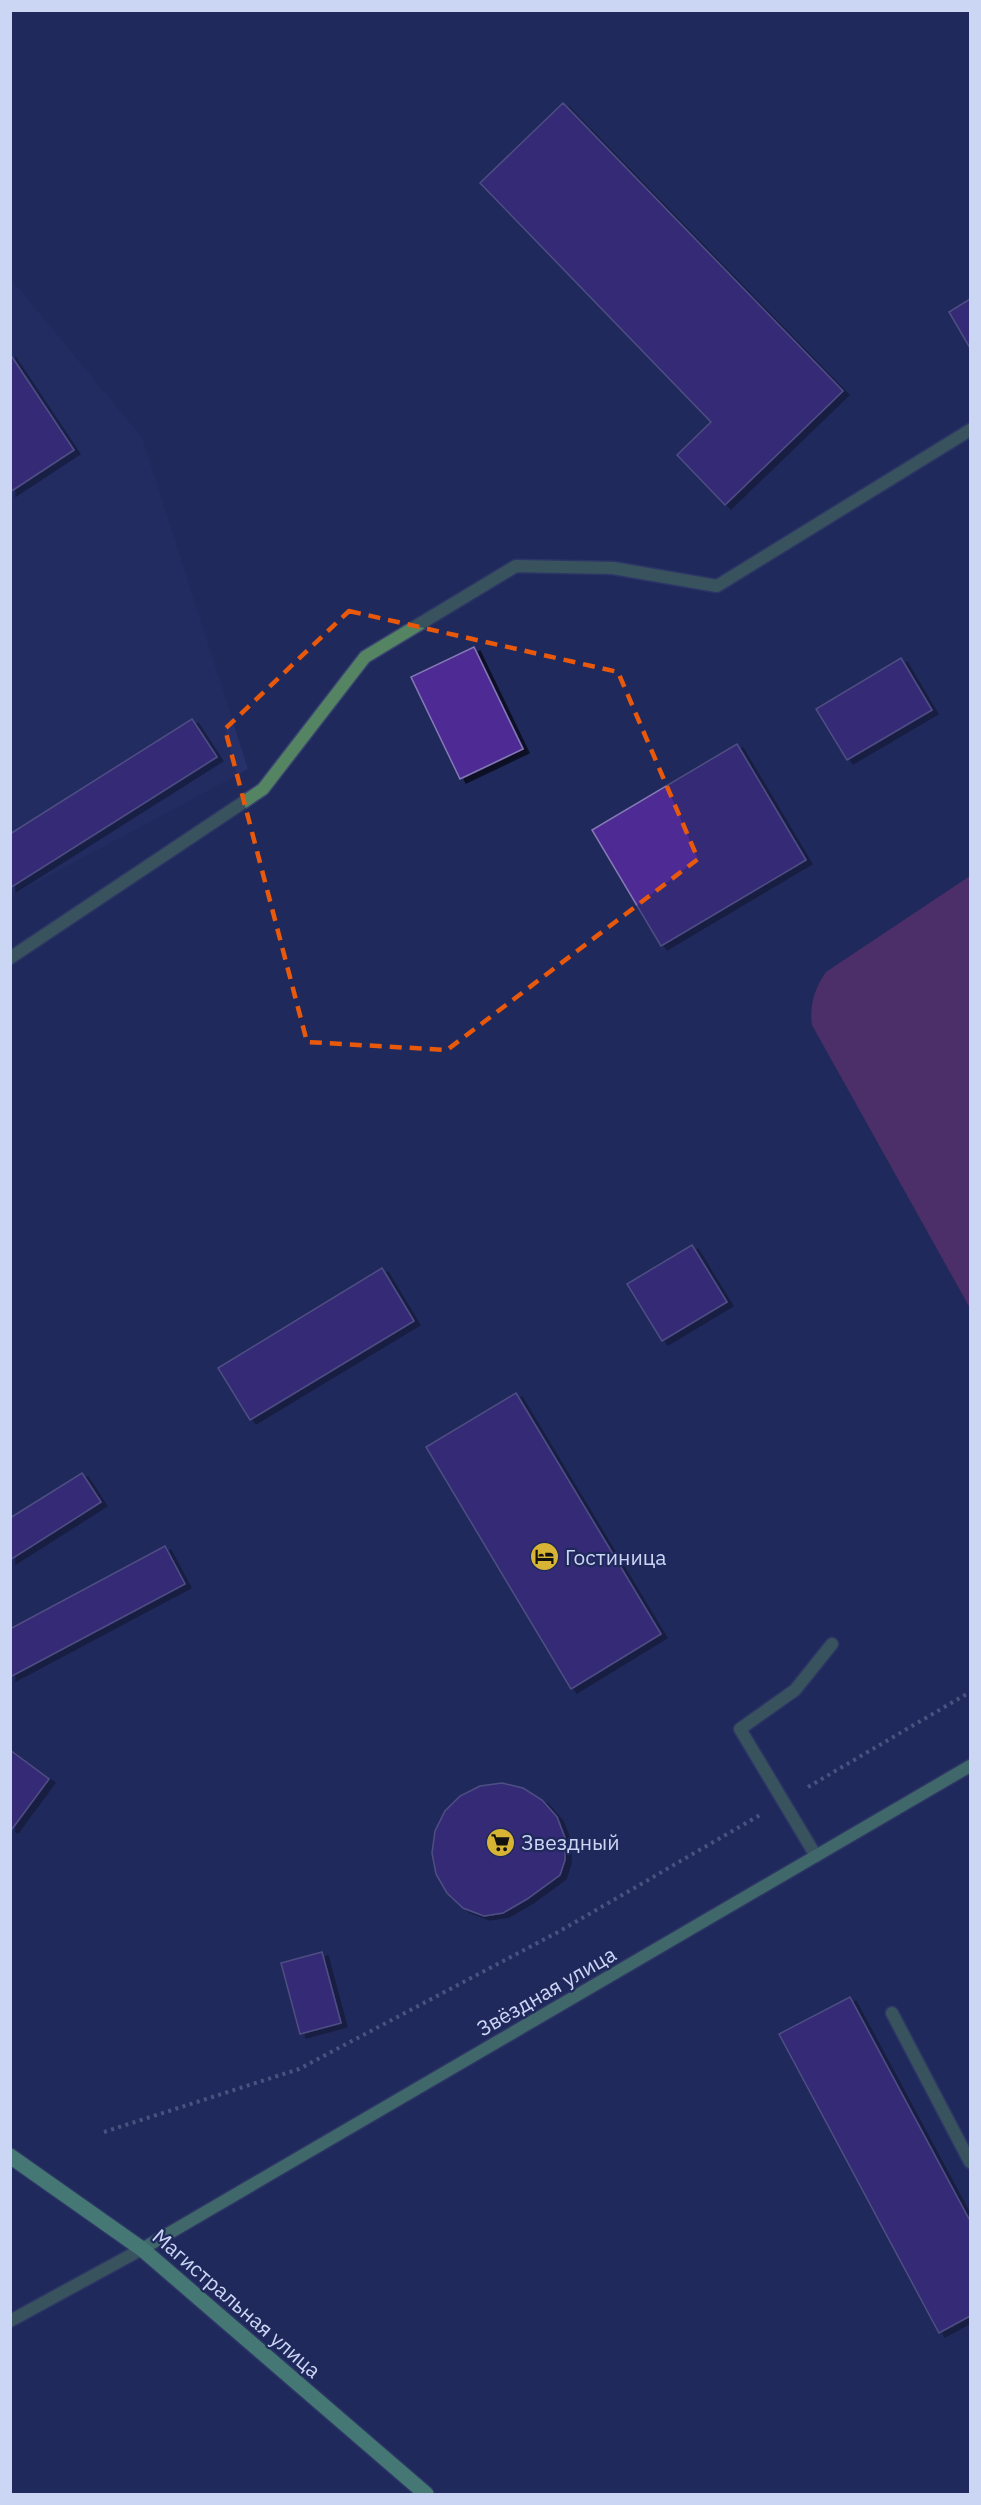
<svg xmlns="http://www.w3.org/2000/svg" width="981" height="2505" font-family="'IBM Plex Sans',sans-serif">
<defs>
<filter id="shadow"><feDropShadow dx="6" dy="4" stdDeviation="0" flood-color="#0009"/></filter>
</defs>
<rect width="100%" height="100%" fill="#20295b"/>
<path fill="#263069" d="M10,278L142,438L248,769L11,896Z"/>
<path fill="#813778" d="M970,876V1308L812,1025C809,1005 815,988 826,972Z"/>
<path fill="#4d2a94" stroke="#8579b5" stroke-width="1.5" filter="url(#shadow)" d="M563,103L843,391L725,505L677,455L711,422L480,183Z
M970,299V348L949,312Z
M10,354L74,450L10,492Z
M474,647L523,749L460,779L411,677Z
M901,658L932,710L847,760L816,709Z
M192,719L217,757L10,888V834Z
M737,744L806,860L661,946L592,830Z
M692,1245L727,1302L662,1341L627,1284Z
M382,1268L414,1321L250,1420L218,1368Z
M516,1393L661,1634L571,1689L426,1447Z
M82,1473L101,1502L10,1560V1518Z
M165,1546L185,1584L10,1677V1629Z
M10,1750L49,1779L12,1829L10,1828Z
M502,1783L523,1788L542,1800L557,1817L565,1838V1860L560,1875L527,1899L503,1913L484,1916L463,1908L447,1893L436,1874L432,1853L435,1831L445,1811L460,1796L480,1786Z
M322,1952L341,2023L300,2034L281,1963Z
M850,1997L970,2221V2316L939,2333L779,2034Z"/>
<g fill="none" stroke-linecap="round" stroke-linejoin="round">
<defs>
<path id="lane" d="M816,1856L740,1729L795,1690L832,1644
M892,2013L970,2162"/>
<path id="street" d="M10,958L263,789L365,657L516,566L613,568L717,586L970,430
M10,2321L142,2249"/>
<path id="secondary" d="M142,2249L970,1766"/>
<path id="primary" d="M10,2156L142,2249L426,2494"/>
</defs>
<use href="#lane" stroke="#3b4573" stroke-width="15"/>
<use href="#street" stroke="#3b4573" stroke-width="15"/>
<use href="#secondary" stroke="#3b4573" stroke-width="15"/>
<use href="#primary" stroke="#3b4573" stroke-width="18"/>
<path stroke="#7c86ae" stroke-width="4" stroke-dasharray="3 4.5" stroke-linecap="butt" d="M808,1787L970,1692
M104,2132L299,2069L560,1931L760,1815"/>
<use href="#lane" stroke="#548462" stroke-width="12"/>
<use href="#street" stroke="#548462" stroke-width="12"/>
<use href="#secondary" stroke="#66b47d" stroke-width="12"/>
<use href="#primary" stroke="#72d892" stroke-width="15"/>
</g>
<path d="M0 0H981V2505H0ZM349,611L618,672L698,859L447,1050L307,1042L225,729Z" fill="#20295b" fill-opacity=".55" fill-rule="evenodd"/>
<path fill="none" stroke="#e8590c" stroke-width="4.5" stroke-dasharray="12 8" stroke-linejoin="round" d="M349,611L618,672L698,859L447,1050L307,1042L225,729Z"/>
<defs>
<symbol id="hotel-disc" viewBox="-11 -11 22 22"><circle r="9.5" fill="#d8b434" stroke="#20295b"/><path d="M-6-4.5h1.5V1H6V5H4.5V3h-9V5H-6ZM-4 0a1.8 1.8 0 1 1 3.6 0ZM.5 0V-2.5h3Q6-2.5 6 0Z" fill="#111"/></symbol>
<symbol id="supermarket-disc" viewBox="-11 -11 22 22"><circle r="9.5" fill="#d8b434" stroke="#20295b"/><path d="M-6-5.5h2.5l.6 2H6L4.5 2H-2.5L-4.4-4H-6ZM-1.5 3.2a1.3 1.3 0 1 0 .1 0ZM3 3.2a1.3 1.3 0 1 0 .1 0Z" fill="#111"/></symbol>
</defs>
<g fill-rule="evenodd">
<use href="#hotel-disc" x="528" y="1540" width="33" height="33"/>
<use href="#supermarket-disc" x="484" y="1826" width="33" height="33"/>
</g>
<g text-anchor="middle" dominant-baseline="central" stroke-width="4.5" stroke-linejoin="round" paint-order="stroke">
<g font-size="21" fill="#cbd5f4" stroke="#20295b" text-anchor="start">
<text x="565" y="1557">Гостиница</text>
<text x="521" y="1842">Звездный</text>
</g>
<g font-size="21" fill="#cbd5f4" stroke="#20295b">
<text transform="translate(546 1991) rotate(-30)">Звёздная улица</text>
<text transform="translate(237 2303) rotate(41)">Магистральная улица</text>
</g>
</g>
<rect width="981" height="2505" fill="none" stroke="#cbd5f4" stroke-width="24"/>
</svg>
